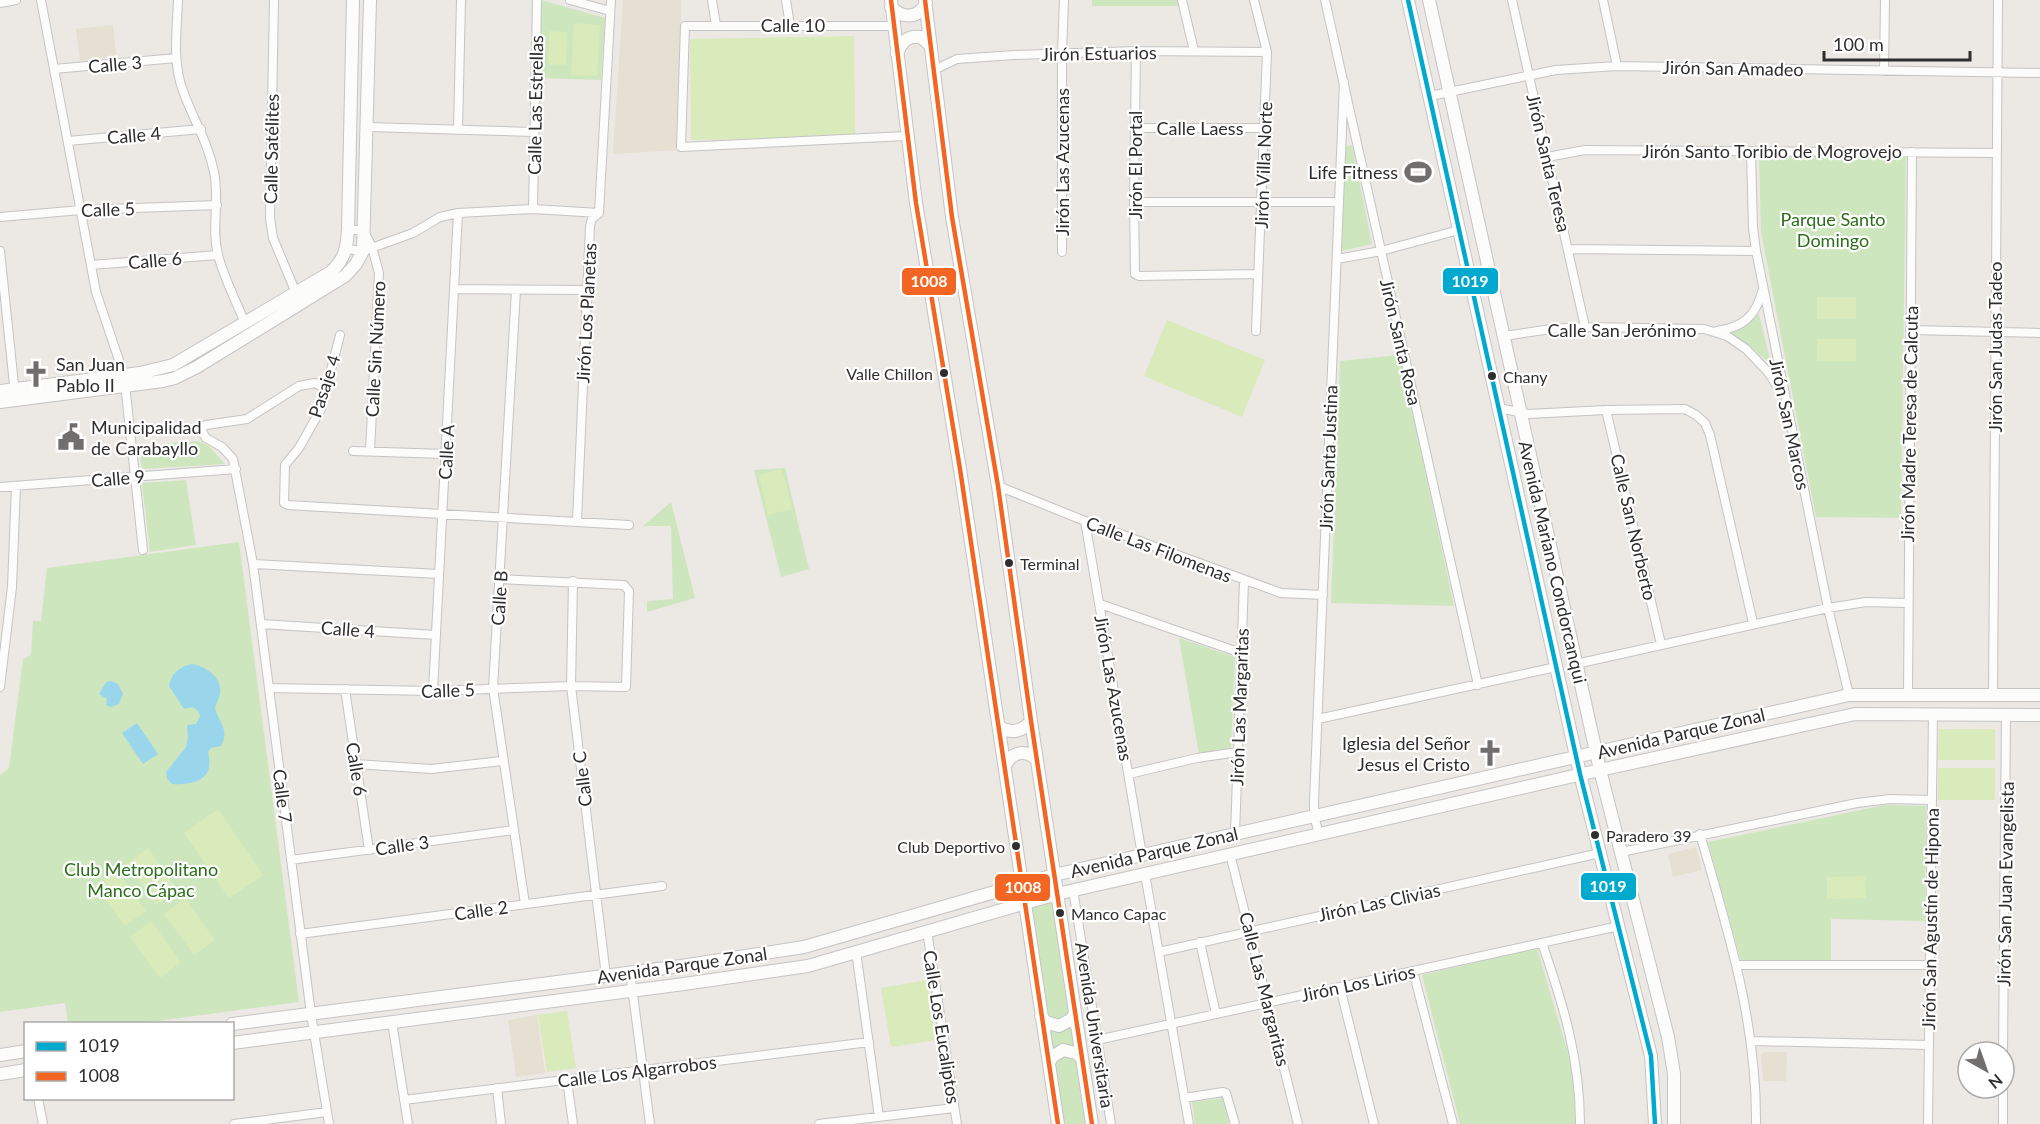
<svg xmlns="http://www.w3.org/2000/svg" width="2040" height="1124" font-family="Lato,sans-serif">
<rect width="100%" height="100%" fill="#ece8e4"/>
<path fill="#e6e0d3" d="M623,0H681V150L613,154Z
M113,25L116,56L80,61L76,29Z
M1696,847L1702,870L1673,877L1668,854Z
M537,1015L545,1073L516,1077L508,1020Z
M1764,1052H1787L1786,1081H1763L1761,1054Z"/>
<path fill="#cee6be" d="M541,0L605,18L601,80L540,78Z
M1092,0H1177L1178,6H1092Z
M1352,145L1372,244L1342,251L1345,147Z
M1759,156L1906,158L1901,518L1816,517L1761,232Z
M1759,314L1771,364L1747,344L1727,332L1740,328Z
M1400,355L1454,606L1331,603L1340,361Z
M198,441L209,446L225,464L142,469L139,446Z
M785,468L809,569L781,577L754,470Z
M186,480L196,545L150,552L142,483Z
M671,502L695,598L647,612V601L673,599L671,526H643Z
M239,542L299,1002L135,1024L68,1023L65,1003L0,1012V775L9,768L23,659L31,655L33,621H41L47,568Z
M1179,638L1235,657L1231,750L1199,755Z
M1885,805L1926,806L1925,921L1831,919V961H1741L1708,842Z
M1053,901L1087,1124H1062L1029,907Z
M1537,948L1571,1063L1574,1079L1575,1124H1460L1422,975Z
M1223,1098L1229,1124H1195L1192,1102Z"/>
<path fill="#d9eabb" d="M574,23L600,25L597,76L571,75Z
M549,31L567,32L566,65L548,64Z
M854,36L855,137L691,140L690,39Z
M1817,297H1856V319H1817Z
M1167,320L1265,360L1242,417L1144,376Z
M1817,339H1856V361H1817Z
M782,469L792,509L768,515L759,475Z
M1939,729H1995V760H1938Z
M1938,768H1995V800H1938Z
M218,809L263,875L229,898L184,833Z
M148,848L178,890L156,905L127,864Z
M117,870L146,911L125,926L95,885Z
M1865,876L1866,898L1827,899V877Z
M185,898L215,940L194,955L164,914Z
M151,921L181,962L160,978L130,937Z
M927,980L936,1040L891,1047L881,988Z
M567,1011L576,1068L547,1072L538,1015Z"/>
<path fill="#99d6ec" d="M192,664C206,666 223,678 220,694C219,699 216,704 215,708C219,723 230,730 221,746L211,748L208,752C209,757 210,761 209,767C207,783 185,785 172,784L167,779L166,772L186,747L188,737L187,725L196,724L200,716L198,711L193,707L184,709L169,686C171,674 180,666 192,664Z
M111,681L118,684L123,694L119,704L111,707L106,705L107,699L99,694L106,682Z
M137,723L158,754L143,764L122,733Z"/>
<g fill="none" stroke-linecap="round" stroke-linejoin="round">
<defs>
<path id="street" d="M41,0L96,292L124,375L143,550
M178,0C177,30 172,62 183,91C193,119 208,142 214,172C220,200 211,228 218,255C224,278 236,301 245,323
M274,0L270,218L273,238L296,293
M570,0L610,11
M712,0L716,25
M786,0L790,25
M1182,0L1194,51
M1254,0L1267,52L1256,331
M1325,0L1478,685
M1512,0L1585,327
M1603,0L1617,66
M0,3L16,0
M893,26H685L681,147L906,136
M1136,51L1134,202L1135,274L1139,276L1258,274
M54,69L176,58
M934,70L957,59L1014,55L1136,51L1267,52
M1884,71L1885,0
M1430,96L1556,70L1617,66L2040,73
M368,127L534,132
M1135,128H1265
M458,130L461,0
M68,141L201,129
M1751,151L1753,228L1756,251L1828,608L1849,695
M1547,157L1585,150L1997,153
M1134,202H1339
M533,209L537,0
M0,217L81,210L217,205
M348,229L364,231L372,247L379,273L370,451
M347,249L363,251L413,233L440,217L458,213L533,209L599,213
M1568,249L1756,251
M0,251L15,394
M1062,252V53L1064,0
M1337,259L1381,251L1459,230
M91,265L218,255
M454,289L586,290
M516,290L493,688L525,904
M1910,330L2040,333
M1717,331C1743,327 1755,317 1762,292
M340,335L321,409L299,448L285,465L284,503L288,505L629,525
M1504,336L1551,329L1585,327L1704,329L1727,336L1746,349L1768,372L1781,392
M326,389L315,383L299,386L247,419L206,425L203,427L202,432L206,438L222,447L233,459L253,564L311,1014L329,1124
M1499,408L1528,414L1606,410L1685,409L1696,415L1705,423L1710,435L1753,623
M1606,410L1661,644
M353,451L445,454
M998,486L1085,521L1281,593L1323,595
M0,487L236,469
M577,521L590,226L592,219L599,213L611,0
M1085,521L1142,855
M253,564L439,574
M573,581L571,686L606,976
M1100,604L1241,653
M261,624L436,635
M1576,664L1828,608L1866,602L1907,603
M0,687L12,587L16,486
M269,688L433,691L571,686L626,687L629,591L624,585L500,579
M345,689L369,850
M433,691L458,213
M1908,695L1912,152
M1993,695L1998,0
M1318,719L1556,667
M356,764L431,769L502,761
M1129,774L1197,758L1238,752
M1235,834L1244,581
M1319,834L1314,816V801L1344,82
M1700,834C1728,930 1757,1023 1756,1124
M1621,852L1857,803L1890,799L1932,800
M1230,854L1298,1124
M291,860L514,830
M1145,874L1189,1124
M1073,890L1111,1124
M927,931L957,1124
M300,934L662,886
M1200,942L1216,1014
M1542,943C1563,1004 1580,1058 1580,1124
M856,951L879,1117
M1159,952L1600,853
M1736,965H1930
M1413,971L1453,1124
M630,972L650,1124
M1340,987L1374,1124
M392,1022L408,1124
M1097,1040L1619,926
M1752,1041L1929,1045
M2003,1052L2006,715
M567,1080L573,1124
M497,1088L501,1124
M38,1098L43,1124
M1184,1098L1223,1092L1226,1093L1235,1124
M404,1100L869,1042
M234,1124L327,1112
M819,1124L954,1108
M1928,1124L1933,714
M2003,1124V1088"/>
<path id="secondary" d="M891,0L916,203L960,469L1058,1124
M925,0L952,217L998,486L1031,721L1092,1124
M1408,0L1580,774L1651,1056L1655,1124
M1429,0L1600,770L1668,1037L1674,1074V1124
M891,7C903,19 918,19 926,3
M897,54C901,42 908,35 921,37L931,46
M0,391L140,373L173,365L331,272C345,259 347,248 348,229L353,0
M0,402L163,381L175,378L197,367L345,276L356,264L363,251L370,0
M999,727C1011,734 1022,732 1031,721
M1005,766C1011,752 1025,749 1036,759
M1041,1016L1046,1022L1059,1026L1072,1019L1075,1012
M232,1024L681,966L804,947L1054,875L1849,695H2040
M232,1043L684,984L808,966L1057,894L1600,770L1855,714L2040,715
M0,1055L26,1051
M1049,1063L1052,1057L1063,1050L1076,1053L1081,1057
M0,1074L26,1070"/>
</defs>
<use href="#street" stroke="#c5c4c5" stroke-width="10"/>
<use href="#secondary" stroke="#c5c4c5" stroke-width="14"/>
<use href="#street" stroke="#fcfcfb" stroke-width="8"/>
<use href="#secondary" stroke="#fcfcfb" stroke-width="12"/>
<defs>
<path id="bus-1" d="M1408,0L1580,774L1651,1056L1655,1124"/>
<path id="bus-2" d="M891,0L916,203L960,469L1058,1124
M925,0L952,217L998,486L1031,721L1092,1124"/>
</defs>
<use href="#bus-1" stroke="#fff" stroke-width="9"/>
<use href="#bus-2" stroke="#fff" stroke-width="9"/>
<use href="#bus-1" stroke="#00a9ce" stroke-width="4.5"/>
<use href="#bus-2" stroke="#f26522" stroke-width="4.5"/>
</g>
<defs>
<symbol id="stadium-bare" viewBox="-9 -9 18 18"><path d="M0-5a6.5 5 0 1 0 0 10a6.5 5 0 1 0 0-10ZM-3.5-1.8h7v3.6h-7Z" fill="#706f6e" stroke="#fff" stroke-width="2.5" paint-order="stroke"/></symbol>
<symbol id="church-bare" viewBox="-9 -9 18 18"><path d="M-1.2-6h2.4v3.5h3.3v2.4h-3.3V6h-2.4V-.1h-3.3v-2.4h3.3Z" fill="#706f6e" stroke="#fff" stroke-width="2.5" paint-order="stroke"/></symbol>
<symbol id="civic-bare" viewBox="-9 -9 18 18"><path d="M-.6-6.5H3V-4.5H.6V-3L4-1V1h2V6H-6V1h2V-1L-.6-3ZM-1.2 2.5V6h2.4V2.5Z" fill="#706f6e" stroke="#fff" stroke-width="2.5" paint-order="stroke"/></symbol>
</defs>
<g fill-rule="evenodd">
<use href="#stadium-bare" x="1399" y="153" width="38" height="38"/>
<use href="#church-bare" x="17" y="355" width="38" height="38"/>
<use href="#civic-bare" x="52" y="418" width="38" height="38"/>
<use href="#church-bare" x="1471" y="734" width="38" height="38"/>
</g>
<g fill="#2e2e2e" stroke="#fff" stroke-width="2">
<circle cx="944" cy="373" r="5"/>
<circle cx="1492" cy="376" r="5"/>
<circle cx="1009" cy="563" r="5"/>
<circle cx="1595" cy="835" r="5"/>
<circle cx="1016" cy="846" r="5"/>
<circle cx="1060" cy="913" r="5"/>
</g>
<g text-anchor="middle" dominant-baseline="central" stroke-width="4.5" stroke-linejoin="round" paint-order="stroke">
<g font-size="16" fill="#2e2e2e" stroke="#fff" text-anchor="start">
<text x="933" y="373" text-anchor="end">Valle Chillon</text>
<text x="1503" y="376">Chany</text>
<text x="1020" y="563">Terminal</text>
<text x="1606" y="835">Paradero 39</text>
<text x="1005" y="846" text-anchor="end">Club Deportivo</text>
<text x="1071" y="913">Manco Capac</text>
</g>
<g font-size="18" fill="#2e2e2e" stroke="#fff">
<text x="793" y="25">Calle 10</text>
<text transform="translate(1099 53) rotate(-1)">Jirón Estuarios</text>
<text transform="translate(115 64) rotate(-5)">Calle 3</text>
<text transform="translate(1733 68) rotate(1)">Jirón San Amadeo</text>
<text transform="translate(535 105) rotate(-89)">Calle Las Estrellas</text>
<text x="1200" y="128">Calle Laess</text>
<text transform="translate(134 135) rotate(-5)">Calle 4</text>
<text transform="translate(271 149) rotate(-89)">Calle Satélites</text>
<text x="1772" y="151">Jirón Santo Toribio de Mogrovejo</text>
<text transform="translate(1062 162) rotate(-90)">Jirón Las Azucenas</text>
<text transform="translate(1549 163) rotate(77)">Jirón Santa Teresa</text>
<text transform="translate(1135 165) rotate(-90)">Jirón El Portal</text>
<text transform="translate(1263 165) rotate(-88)">Jirón Villa Norte</text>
<text transform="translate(108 209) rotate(-2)">Calle 5</text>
<text transform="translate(155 260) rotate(-5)">Calle 6</text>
<text transform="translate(586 313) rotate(-87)">Jirón Los Planetas</text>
<text x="1622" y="330">Calle San Jerónimo</text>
<text transform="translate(1401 342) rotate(77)">Jirón Santa Rosa</text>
<text transform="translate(1995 347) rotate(-90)">Jirón San Judas Tadeo</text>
<text transform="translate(375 349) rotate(-87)">Calle Sin Número</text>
<text transform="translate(324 386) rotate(-72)">Pasaje 4</text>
<text transform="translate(1790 424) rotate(78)">Jirón San Marcos</text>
<text transform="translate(1909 424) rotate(-89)">Jirón Madre Teresa de Calcuta</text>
<text transform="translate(446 452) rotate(-87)">Calle A</text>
<text transform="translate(1328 458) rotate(-88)">Jirón Santa Justina</text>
<text transform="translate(118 478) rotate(-5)">Calle 9</text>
<text transform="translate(1634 527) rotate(77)">Calle San Norberto</text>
<text transform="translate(1159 549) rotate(21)">Calle Las Filomenas</text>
<text transform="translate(1553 562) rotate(77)">Avenida Mariano Condorcanqui</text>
<text transform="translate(499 598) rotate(-86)">Calle B</text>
<text transform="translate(348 629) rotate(4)">Calle 4</text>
<text transform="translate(1114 688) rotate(80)">Jirón Las Azucenas</text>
<text transform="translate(448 690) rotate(-2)">Calle 5</text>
<text transform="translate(1239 707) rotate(-88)">Jirón Las Margaritas</text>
<text transform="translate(1681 733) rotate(-13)">Avenida Parque Zonal</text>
<text transform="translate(357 769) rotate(81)">Calle 6</text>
<text transform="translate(582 779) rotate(-97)">Calle C</text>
<text transform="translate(283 796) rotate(83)">Calle 7</text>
<text transform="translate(402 845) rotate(-8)">Calle 3</text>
<text transform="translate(1154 852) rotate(-13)">Avenida Parque Zonal</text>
<text transform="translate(2005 884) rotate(-89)">Jirón San Juan Evangelista</text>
<text transform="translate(1379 902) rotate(-12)">Jirón Las Clivias</text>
<text transform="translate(481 910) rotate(-8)">Calle 2</text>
<text transform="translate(1930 919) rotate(-89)">Jirón San Agustín de Hipona</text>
<text transform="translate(682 965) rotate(-8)">Avenida Parque Zonal</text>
<text transform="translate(1358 983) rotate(-12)">Jirón Los Lirios</text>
<text transform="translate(1265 989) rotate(76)">Calle Las Margaritas</text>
<text transform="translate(1095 1025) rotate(81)">Avenida Universitaria</text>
<text transform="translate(942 1027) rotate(81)">Calle Los Eucaliptos</text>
<text transform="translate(637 1071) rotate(-7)">Calle Los Algarrobos</text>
</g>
<g font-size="18" fill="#2e2e2e" stroke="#fff" text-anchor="end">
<text x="1398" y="172">Life Fitness</text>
<text x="56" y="364" text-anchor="start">San Juan<tspan x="56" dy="21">Pablo II</tspan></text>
<text x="91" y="427" text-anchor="start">Municipalidad<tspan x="91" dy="21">de Carabayllo</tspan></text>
<text x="1470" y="743">Iglesia del Señor<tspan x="1470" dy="21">Jesus el Cristo</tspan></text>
</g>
<g font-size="18" fill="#2c6e1b" stroke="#fff">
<text x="1833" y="219">Parque Santo<tspan x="1833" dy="21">Domingo</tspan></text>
<text x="141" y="869">Club Metropolitano<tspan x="141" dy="21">Manco Cápac</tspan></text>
</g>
</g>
<g stroke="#fff" stroke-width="2">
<rect x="1442" y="267" width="57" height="28" rx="6" fill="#00a9ce"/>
<rect x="901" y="267" width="56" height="29" rx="6" fill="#f26522"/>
<rect x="1580" y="872" width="57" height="29" rx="6" fill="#00a9ce"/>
<rect x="994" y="873" width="57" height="29" rx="6" fill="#f26522"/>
</g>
<g font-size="16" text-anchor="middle" font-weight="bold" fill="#fff">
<text x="1470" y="287">1019</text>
<text x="929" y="287">1008</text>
<text x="1608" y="892">1019</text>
<text x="1023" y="893">1008</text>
</g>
<rect x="24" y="1022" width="210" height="78" fill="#ffffff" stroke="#ababab" stroke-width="1.5"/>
<rect x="36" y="1042" width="30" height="9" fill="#00a9ce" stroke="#ababab" stroke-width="1.5"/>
<text x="78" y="1052" font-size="18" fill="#2e2e2e">1019</text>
<rect x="36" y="1072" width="30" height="9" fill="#f26522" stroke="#ababab" stroke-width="1.5"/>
<text x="78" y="1082" font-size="18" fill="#2e2e2e">1008</text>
<g transform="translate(1986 1070) rotate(140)"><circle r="28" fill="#ffffff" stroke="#ababab" stroke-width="1.5"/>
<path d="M0-4.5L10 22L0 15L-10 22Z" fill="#706f6e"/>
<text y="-9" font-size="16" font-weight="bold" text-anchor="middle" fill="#2e2e2e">N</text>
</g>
<path d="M1824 51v9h146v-9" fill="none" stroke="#2e2e2e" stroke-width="3"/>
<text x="1833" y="51" font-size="18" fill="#2e2e2e" stroke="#ffffff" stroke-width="4.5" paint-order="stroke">100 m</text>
</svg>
